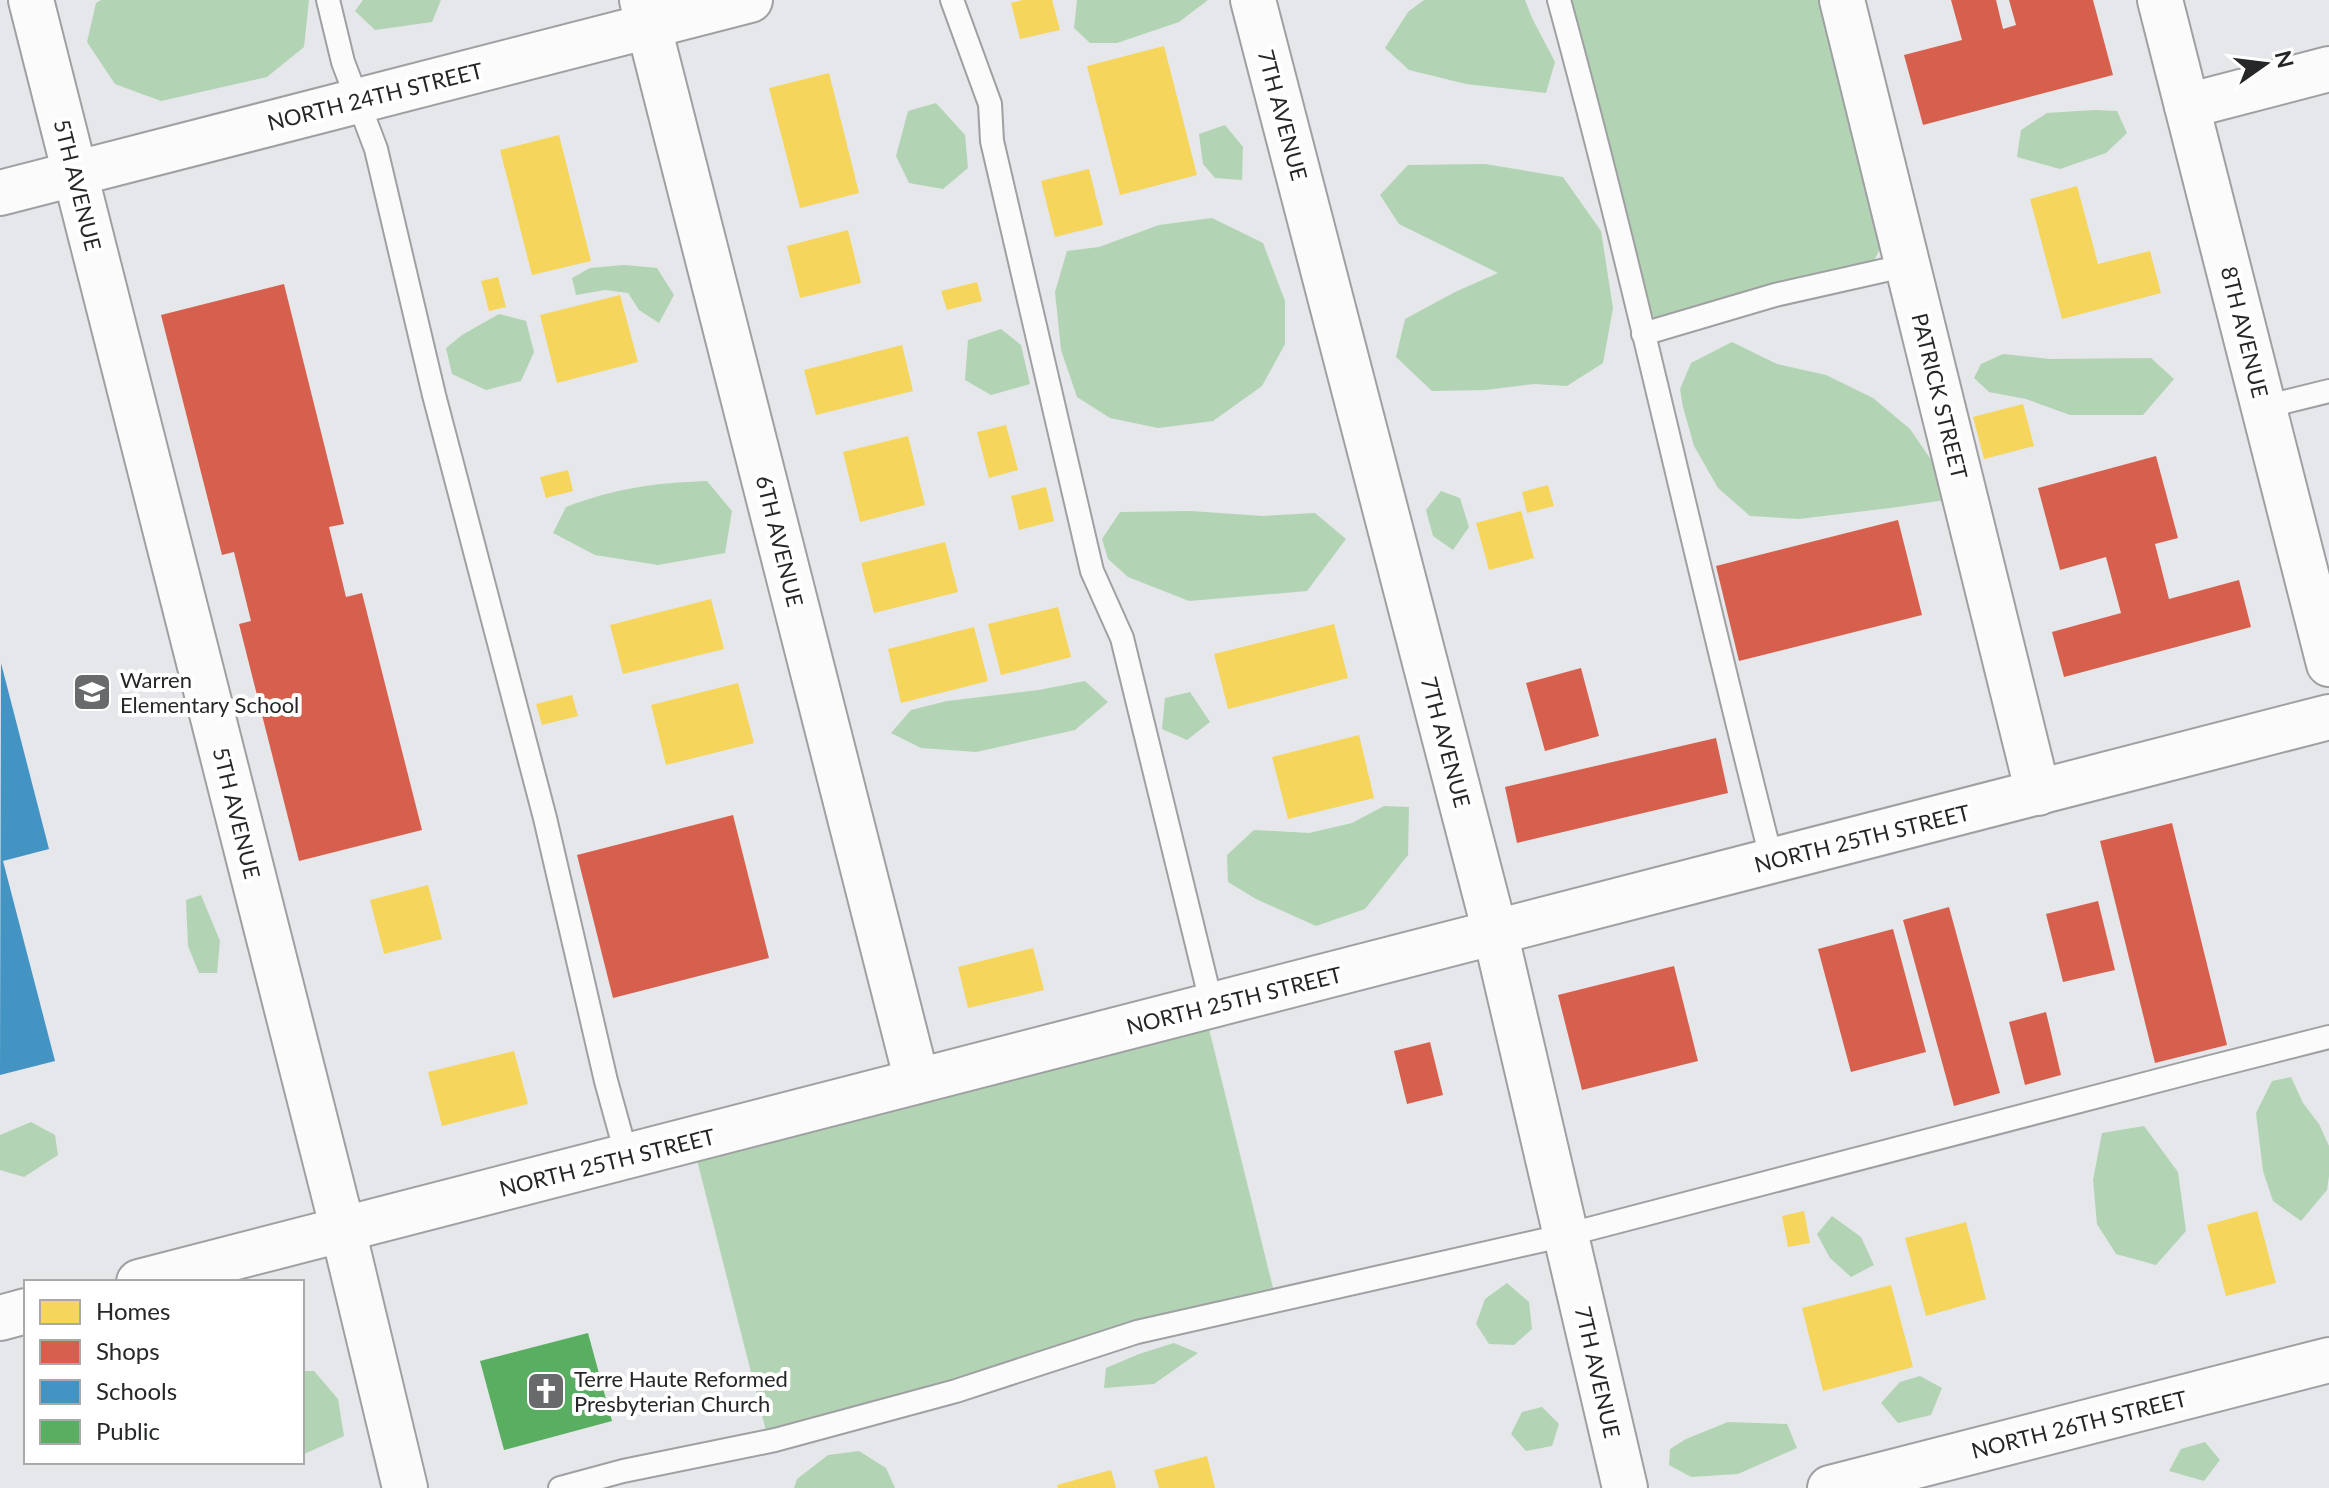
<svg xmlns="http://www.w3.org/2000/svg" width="2329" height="1488" font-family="Lato,sans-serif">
<rect width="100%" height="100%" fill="#e5e7ea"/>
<path fill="#b2d4b4" d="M101,0H309L304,47L267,77L161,101L115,84L87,42L96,3Z
M363,0H441L432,22L375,30L355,11Z
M1077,0H1208L1179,22L1117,43H1090L1074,28Z
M1424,0H1525L1532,18L1555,62L1546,93L1466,84L1409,70L1385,48L1408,12Z
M1567,0H1823L1883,242L1873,263L1660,319L1648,315Z
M936,103L965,135L968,168L943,189L909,183L896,156L908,111Z
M2094,110L2117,111L2127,133L2106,153L2060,169L2017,157L2021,130L2047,113Z
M1225,125L1243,147L1242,180L1215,178L1203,164L1199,134Z
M1485,164L1563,177L1601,231L1613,308L1603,363L1567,386L1534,384L1485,390L1432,391L1396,357L1405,319L1455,292L1498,273L1399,224L1380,195L1408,165Z
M1212,218L1263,243L1285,301V344L1262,386L1213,421L1158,428L1110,418L1077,397L1061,350L1055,292L1067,251L1099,247L1159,225Z
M624,265L657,268L674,295L659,323L639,310L628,293L605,290L576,295L572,278L590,268Z
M499,314L526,321L534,352L521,381L486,390L452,374L446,348L462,335Z
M1001,329L1021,345L1030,384L991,395L965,380L968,340Z
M1732,342L1777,364L1826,375L1873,398L1910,429L1936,467L1945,500L1898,507L1799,519L1750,516L1718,488L1694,446L1683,407L1680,389L1691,363Z
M2003,354L2050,359L2151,358L2174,379L2143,415H2070L2026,399L1989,392L1974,378L1981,364Z
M707,481L732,511L725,553L658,565L595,555L553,533L566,507C616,488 654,483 707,481Z
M1441,491L1460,498L1469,527L1453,550L1433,536L1426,510Z
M1191,511L1262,516L1315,513L1346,539L1307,591L1189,601L1128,577L1108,559L1102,539L1120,512Z
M1085,681L1108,702L1075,730L976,752L921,748L891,733L911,710L947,701L1039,690Z
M1190,692L1210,722L1187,740L1162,729L1165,698Z
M1384,806L1409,807L1408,855L1365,909L1316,926L1256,899L1228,882L1227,855L1254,830L1309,833L1352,823Z
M201,895L220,941L217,973H199L188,946L186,900Z
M1209,1029L1274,1292L766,1431L697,1160Z
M2291,1077L2303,1103L2319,1124L2329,1146V1176L2327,1190L2301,1221L2273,1201L2263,1171L2256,1113L2272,1081Z
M31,1122L55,1135L58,1155L24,1177L0,1170V1135Z
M2144,1126L2178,1172L2186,1231L2156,1265L2116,1254L2097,1224L2093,1180L2102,1133Z
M1832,1216L1861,1237L1874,1265L1851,1277L1830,1258L1817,1234Z
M1507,1283L1529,1302L1532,1329L1514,1345L1489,1344L1476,1324L1485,1299Z
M1174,1343L1198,1353L1154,1384L1104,1388L1106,1368L1139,1354Z
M302,1371H314L338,1399L344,1436L302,1455Z
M1920,1376L1942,1388L1931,1415L1898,1423L1881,1403L1900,1382Z
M1542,1407L1559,1424L1552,1446L1526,1451L1511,1434L1522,1412Z
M1728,1422L1787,1424L1797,1448L1738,1474L1691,1477L1669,1465L1670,1449L1686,1439Z
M2205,1442L2220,1460L2204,1481L2169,1471L2181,1449Z
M859,1451L886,1468L895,1488H794L797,1479L828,1455Z"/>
<path fill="#f6d55c" d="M1022,0H1052L1060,30L1020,39L1011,3Z
M1164,46L1197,175L1120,195L1087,66Z
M829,73L859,193L800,208L769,88Z
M559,135L591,261L532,275L500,150Z
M1089,169L1103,225L1055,237L1041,181Z
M2077,186L2098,264L2150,251L2161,293L2062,319L2030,199Z
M848,230L861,283L800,298L787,246Z
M498,277L506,307L489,311L481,281Z
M977,282L982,301L947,310L941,291Z
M620,295L638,362L557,383L540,315Z
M902,345L913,391L816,415L804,370Z
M2023,404L2034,446L1984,459L1973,417Z
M1006,425L1018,470L989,478L977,432Z
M908,436L925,505L860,522L843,452Z
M568,470L573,491L546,498L540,477Z
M1548,485L1554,506L1527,513L1522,492Z
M1046,487L1054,521L1019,530L1011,496Z
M1521,511L1534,558L1489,570L1476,523Z
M945,542L958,592L874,613L861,563Z
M711,599L724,649L623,674L610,625Z
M1058,607L1071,657L1001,675L988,624Z
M1334,624L1348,678L1228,709L1214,654Z
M974,627L988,681L901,703L888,649Z
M738,683L754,743L666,765L651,705Z
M572,695L578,716L542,725L536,704Z
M1359,735L1374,798L1288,819L1272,757Z
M428,885L442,939L384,954L370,900Z
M1033,948L1044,990L968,1008L958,967Z
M514,1051L528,1104L442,1126L428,1072Z
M1804,1211L1810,1243L1788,1247L1782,1216Z
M2257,1211L2276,1283L2226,1296L2207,1225Z
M1966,1222L1986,1299L1926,1316L1905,1238Z
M1891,1285L1913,1367L1823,1391L1802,1308Z
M1207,1456L1215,1488H1159L1154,1470Z
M1111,1470L1116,1488H1058L1057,1485Z"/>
<path fill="#d6604d" d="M1951,0H1996L2003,29L2016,25L2009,0H2093L2113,75L1923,125L1904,55L1962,40Z
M284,284L344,524L329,527L346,597L362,593L422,830L299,861L239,624L251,621L234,552L222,555L161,315Z
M2156,456L2178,538L2155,544L2169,599L2239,580L2251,627L2064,677L2052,632L2121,613L2106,557L2060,570L2038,488Z
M1898,520L1922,615L1739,661L1716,566Z
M1581,668L1599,736L1545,751L1526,683Z
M1716,738L1728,793L1517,843L1505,787Z
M733,815L769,958L613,998L577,855Z
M2172,823L2227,1045L2155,1063L2100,841Z
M2098,901L2115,970L2063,982L2046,914Z
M1949,907L2000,1093L1954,1106L1903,920Z
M1893,929L1926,1052L1851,1072L1818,949Z
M1674,966L1698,1061L1582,1090L1558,995Z
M2046,1012L2061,1075L2025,1085L2009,1022Z
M1430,1042L1443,1095L1407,1104L1394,1051Z"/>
<path fill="#4393c3" d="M1,663L49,849L3,861L55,1061L0,1075Z"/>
<path fill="#5aae61" d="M588,1333L612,1421L504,1450L480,1361Z"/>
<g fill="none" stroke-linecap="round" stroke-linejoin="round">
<defs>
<path id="lane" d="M328,0L343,62L376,149L434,395L545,818L606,1081L627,1157
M952,0L990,104L992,141L1092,571L1122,638L1212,1006
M1559,0C1637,285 1698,575 1772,861
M1643,334L1775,295L1908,265
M2264,407L2329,391
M560,1488L623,1471L775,1440L956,1391L1137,1332L1566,1235L2191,1072L2329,1037"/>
<path id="street" d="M31,0L343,1230L405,1488
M642,0L917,1081
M1253,0L1495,932L1625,1488
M1842,0L2038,793
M2187,106L2329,69
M0,193L750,0
M1830,1488L2329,1360"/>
<path id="secondary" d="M2160,0L2329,664
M139,1282L2329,717
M0,1318L26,1311"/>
</defs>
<use href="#lane" stroke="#9fa0a2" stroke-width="26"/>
<use href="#street" stroke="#9fa0a2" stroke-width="48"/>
<use href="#secondary" stroke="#9fa0a2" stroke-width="48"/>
<use href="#lane" stroke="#fbfbfc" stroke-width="22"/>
<use href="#street" stroke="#fbfbfc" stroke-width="44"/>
<use href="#secondary" stroke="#fbfbfc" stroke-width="44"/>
</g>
<defs>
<symbol id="school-square" viewBox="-11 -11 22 22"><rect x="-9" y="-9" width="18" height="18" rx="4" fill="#686a6c" stroke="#fff"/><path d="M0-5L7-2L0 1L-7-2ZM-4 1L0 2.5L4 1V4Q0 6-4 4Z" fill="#fff"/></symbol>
<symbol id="church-square" viewBox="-11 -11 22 22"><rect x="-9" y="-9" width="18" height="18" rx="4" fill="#686a6c" stroke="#fff"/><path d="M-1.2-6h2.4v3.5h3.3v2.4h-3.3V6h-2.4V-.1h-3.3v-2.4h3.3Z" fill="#fff"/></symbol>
</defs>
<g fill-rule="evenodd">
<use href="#school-square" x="70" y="670" width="44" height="44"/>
<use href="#church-square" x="524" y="1369" width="44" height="44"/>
</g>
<g text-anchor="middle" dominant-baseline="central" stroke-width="8" stroke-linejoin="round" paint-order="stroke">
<g font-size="22" fill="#252728" stroke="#fff">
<text transform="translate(375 96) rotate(-14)">NORTH 24TH STREET</text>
<text transform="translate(1283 115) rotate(75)">7TH AVENUE</text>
<text transform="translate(78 185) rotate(76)">5TH AVENUE</text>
<text transform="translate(2245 332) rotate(76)">8TH AVENUE</text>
<text transform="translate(1940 396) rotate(76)">PATRICK STREET</text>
<text transform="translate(780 541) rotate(76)">6TH AVENUE</text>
<text transform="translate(1446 742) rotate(75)">7TH AVENUE</text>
<text transform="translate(237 813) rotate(76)">5TH AVENUE</text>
<text transform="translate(1862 838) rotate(-14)">NORTH 25TH STREET</text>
<text transform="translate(1234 1000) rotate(-14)">NORTH 25TH STREET</text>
<text transform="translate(607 1162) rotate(-14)">NORTH 25TH STREET</text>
<text transform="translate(1598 1372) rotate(77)">7TH AVENUE</text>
<text transform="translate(2079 1424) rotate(-14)">NORTH 26TH STREET</text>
</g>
<g font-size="22" fill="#252728" stroke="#fff" text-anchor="start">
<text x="120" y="679">Warren<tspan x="120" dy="25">Elementary School</tspan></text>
<text x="574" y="1378">Terre Haute Reformed<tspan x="574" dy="25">Presbyterian Church</tspan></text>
</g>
</g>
<rect x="24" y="1280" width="280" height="184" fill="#ffffff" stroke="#a8a9a9" stroke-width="2"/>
<rect x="40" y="1300" width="40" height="24" fill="#f6d55c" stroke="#a8a9a9" stroke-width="2"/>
<text x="96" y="1320" font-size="24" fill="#252728">Homes</text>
<rect x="40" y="1340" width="40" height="24" fill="#d6604d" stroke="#a8a9a9" stroke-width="2"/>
<text x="96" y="1360" font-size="24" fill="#252728">Shops</text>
<rect x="40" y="1380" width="40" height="24" fill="#4393c3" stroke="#a8a9a9" stroke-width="2"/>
<text x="96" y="1400" font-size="24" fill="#252728">Schools</text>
<rect x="40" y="1420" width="40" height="24" fill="#5aae61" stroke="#a8a9a9" stroke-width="2"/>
<text x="96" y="1440" font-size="24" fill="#252728">Public</text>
<g transform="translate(2265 64) rotate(76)" stroke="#ffffff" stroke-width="6" paint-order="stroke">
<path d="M0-6L14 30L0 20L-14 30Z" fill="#252728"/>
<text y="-12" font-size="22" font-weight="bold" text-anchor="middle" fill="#252728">N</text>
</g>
</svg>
